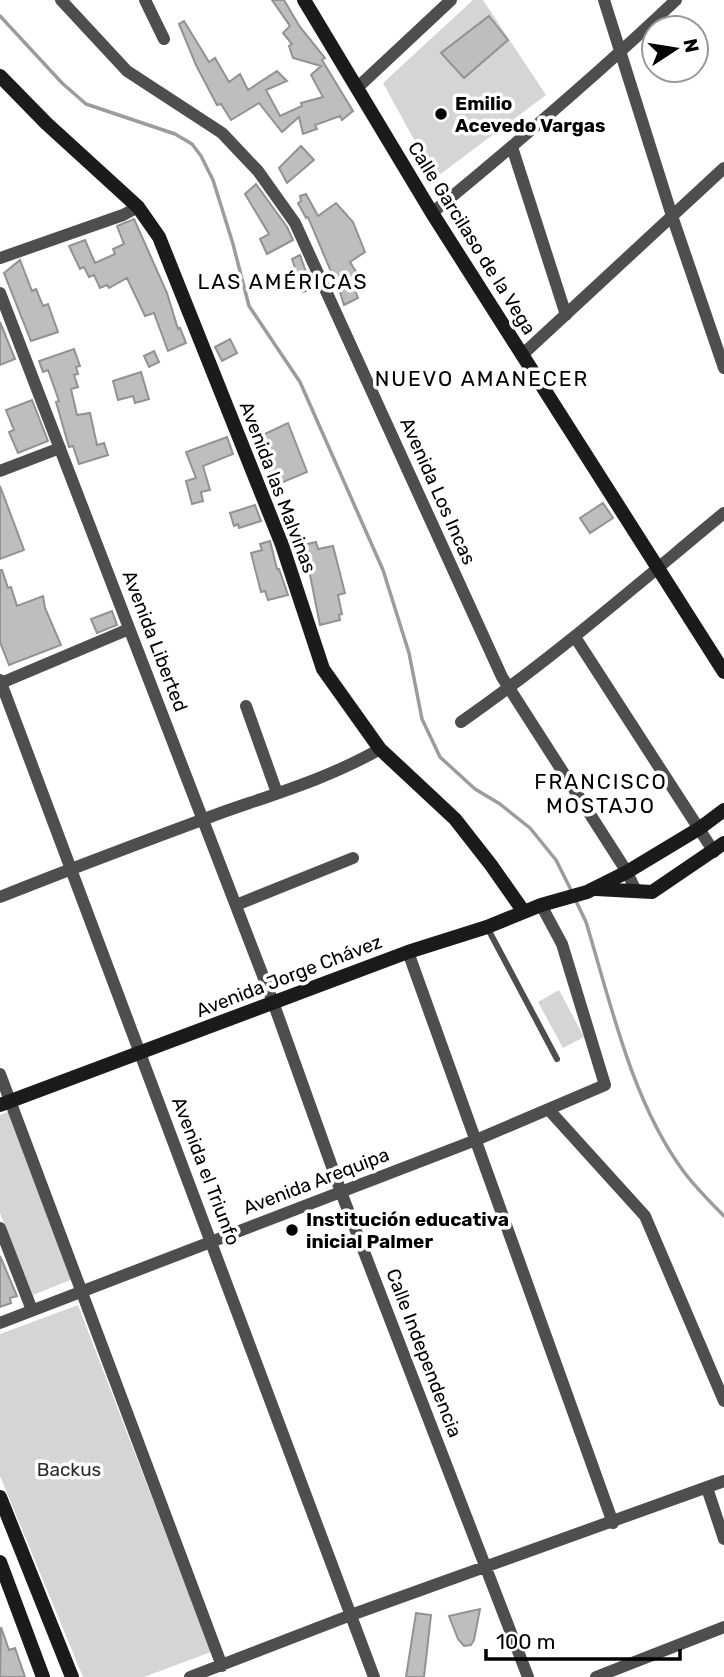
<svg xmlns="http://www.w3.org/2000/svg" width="724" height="1677" font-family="Rubik,sans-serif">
<rect width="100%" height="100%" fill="#fff"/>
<path fill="#d5d5d5" d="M473,0H483L546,95L435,178L383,83Z
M559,990L584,1037L563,1048L538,1002Z
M10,1111L73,1279L33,1295L0,1213V1115Z
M78,1305L211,1652L144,1677H83L0,1476V1334Z"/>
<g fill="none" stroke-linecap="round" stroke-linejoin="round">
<path stroke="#9c9c9c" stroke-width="3.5" d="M0,16L62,83L86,104L175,134L192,144L201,156L213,180L233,244L249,306L300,382L383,570L409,653L422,719L440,757L475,789L500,804L530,828L556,860L572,892
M575,899L586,922C611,1004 632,1102 684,1172C696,1188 710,1202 724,1216"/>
</g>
<path fill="#bebebe" stroke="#929292" stroke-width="2" d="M272,0H284L300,27L325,58L322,60L353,111L342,120L340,116L315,125L317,129L303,134L299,117L282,132L259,103L231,120L221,104L217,105L196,65L179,24L184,21L209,62L215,58L229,82L240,74L248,90L277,71L287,81L266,90L280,116L302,106L301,103L323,97L311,75L321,66L293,58L289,46L292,44L283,33L290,26Z
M489,16L508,40L464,78L441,53Z
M301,146L314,160L287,183L279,168Z
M256,184L287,227L293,240L267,254L260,239L269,234L245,194Z
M306,194L318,216L336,203L353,222L365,252L350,262L363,283L354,288L358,298L344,305L334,273L332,274L308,217L306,218L298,203L301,201L300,196Z
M134,219L167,293L178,329L180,328L186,343L168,351L154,313L145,316L127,278L109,288L107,285L100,288L94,275L89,277L84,267L80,269L69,246L85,240L95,263L115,254L113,249L124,244L117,226Z
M300,255L312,289L303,292L292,259Z
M20,260L32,291L36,289L43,306L48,304L58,332L31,341L4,273Z
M0,322L15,359L0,365Z
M230,339L237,353L222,361L215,347Z
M74,349L80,366L76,367L78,374L74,375L78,387L71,389L77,415L90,413L97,445L104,443L108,455L79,464L73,446L69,447L56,402L59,401L48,370L43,372L39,361Z
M154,351L159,362L149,367L144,356Z
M141,372L149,399L135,403L133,396L118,400L113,381Z
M32,400L48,441L18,453L9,432L14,430L6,410Z
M288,423L307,472L276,485L256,438Z
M227,437L233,454L203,466L210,490L201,492L203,501L192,504L186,481L196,478L186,452Z
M0,486L24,550L0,559Z
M603,503L613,518L590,533L580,518Z
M255,505L261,521L239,528L238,524L234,526L230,513Z
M270,541L277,569H279L288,595L268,600L265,591L261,592L251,553L262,550L260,544Z
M316,542L318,549L333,546L345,593L338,595L342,614L339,615L340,620L320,625L307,560L303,561L299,546Z
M0,570H2L8,588L11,587L17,606L43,596L45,608L61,645L9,665L0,642Z
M112,611L117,625L97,633L91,619Z
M0,1256L17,1296L10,1298L11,1303L0,1307Z
M480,1609L474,1640L471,1645L464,1646L458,1639L449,1616Z
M416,1613L431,1615L424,1677H406Z
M1,1627L9,1650L15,1648L25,1677H0Z"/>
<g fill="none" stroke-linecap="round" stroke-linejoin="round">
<path stroke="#4e4e4e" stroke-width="6" d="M488,929L557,1059"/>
<path stroke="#4e4e4e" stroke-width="12" d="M61,0L127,71L222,133L258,171L295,223L502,677L627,872L636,891
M145,0L164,39
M604,0L672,216L724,368
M357,88L451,0
M512,147L566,315
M432,213C516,144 598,74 676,0
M0,258L123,215L138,207
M0,293L273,1002L341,1192L528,1677
M522,355L724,168
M0,471L60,448
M575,637L714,852
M0,680L374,1677
M1,683L129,629
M246,706L277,793
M461,722C553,658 638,584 724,513
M0,897C75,867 150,839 226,811C278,793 331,777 380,749
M236,905L353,858
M408,952L613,1523
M0,1074L222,1666
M549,1110L645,1216L724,1401
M0,1228L32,1310
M0,1323L476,1140L605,1085L562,944L541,905
M707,1488L724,1539
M190,1677L351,1615L724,1481
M596,1677L724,1627"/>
<path stroke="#1b1b1b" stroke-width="14" d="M304,0L432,213L724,672
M0,76L46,123L138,207L159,237L282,545L323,669L380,749L455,819L491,865L524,912
M596,889L652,892L724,843
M0,1105L408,952L487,927L541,905L587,892L627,872L700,828L724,810
M0,1497L72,1677
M0,1562L43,1677"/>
</g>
<g fill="#000" stroke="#fff" stroke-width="2.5">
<circle cx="441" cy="114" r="7"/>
<circle cx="292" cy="1230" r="7"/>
</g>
<g text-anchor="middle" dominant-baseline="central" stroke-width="7" stroke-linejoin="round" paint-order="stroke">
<g font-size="19" font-weight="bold" fill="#000" stroke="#fff" text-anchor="start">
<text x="455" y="103">Emilio<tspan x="455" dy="22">Acevedo Vargas</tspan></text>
<text x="306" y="1219">Institución educativa<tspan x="306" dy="22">inicial Palmer</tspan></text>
</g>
<g font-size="19" fill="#000" stroke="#fff">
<text transform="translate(472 238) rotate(58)">Calle Garcilaso de la Vega</text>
<text transform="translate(278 487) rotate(69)">Avenida las Malvinas</text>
<text transform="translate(438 491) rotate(66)">Avenida Los Incas</text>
<text transform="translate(155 641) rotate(69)">Avenida Liberted</text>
<text transform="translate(289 976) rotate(-21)">Avenida Jorge Chávez</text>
<text transform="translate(206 1171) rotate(69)">Avenida el Triunfo</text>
<text transform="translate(316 1181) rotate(-21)">Avenida Arequipa</text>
<text transform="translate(424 1353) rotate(69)">Calle Independencia</text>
</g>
<g font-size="19" fill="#2c2c2c" stroke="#fff">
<text x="69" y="1469">Backus</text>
</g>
<g font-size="21" letter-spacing="2" fill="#000" stroke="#fff">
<text x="283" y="281">LAS AMÉRICAS</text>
<text x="482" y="378">NUEVO AMANECER</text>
<text x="601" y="781">FRANCISCO<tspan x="601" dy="24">MOSTAJO</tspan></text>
</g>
</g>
<g transform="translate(675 49) rotate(78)"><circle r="33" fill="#ffffff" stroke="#999999" stroke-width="2"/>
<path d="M0-5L12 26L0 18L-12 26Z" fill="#000000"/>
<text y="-10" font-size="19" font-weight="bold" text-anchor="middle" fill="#000000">N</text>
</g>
<path d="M486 1649v10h194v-10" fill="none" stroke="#000000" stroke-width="3.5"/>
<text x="496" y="1649" font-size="21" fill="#000000" stroke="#ffffff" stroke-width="5" paint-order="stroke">100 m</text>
</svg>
